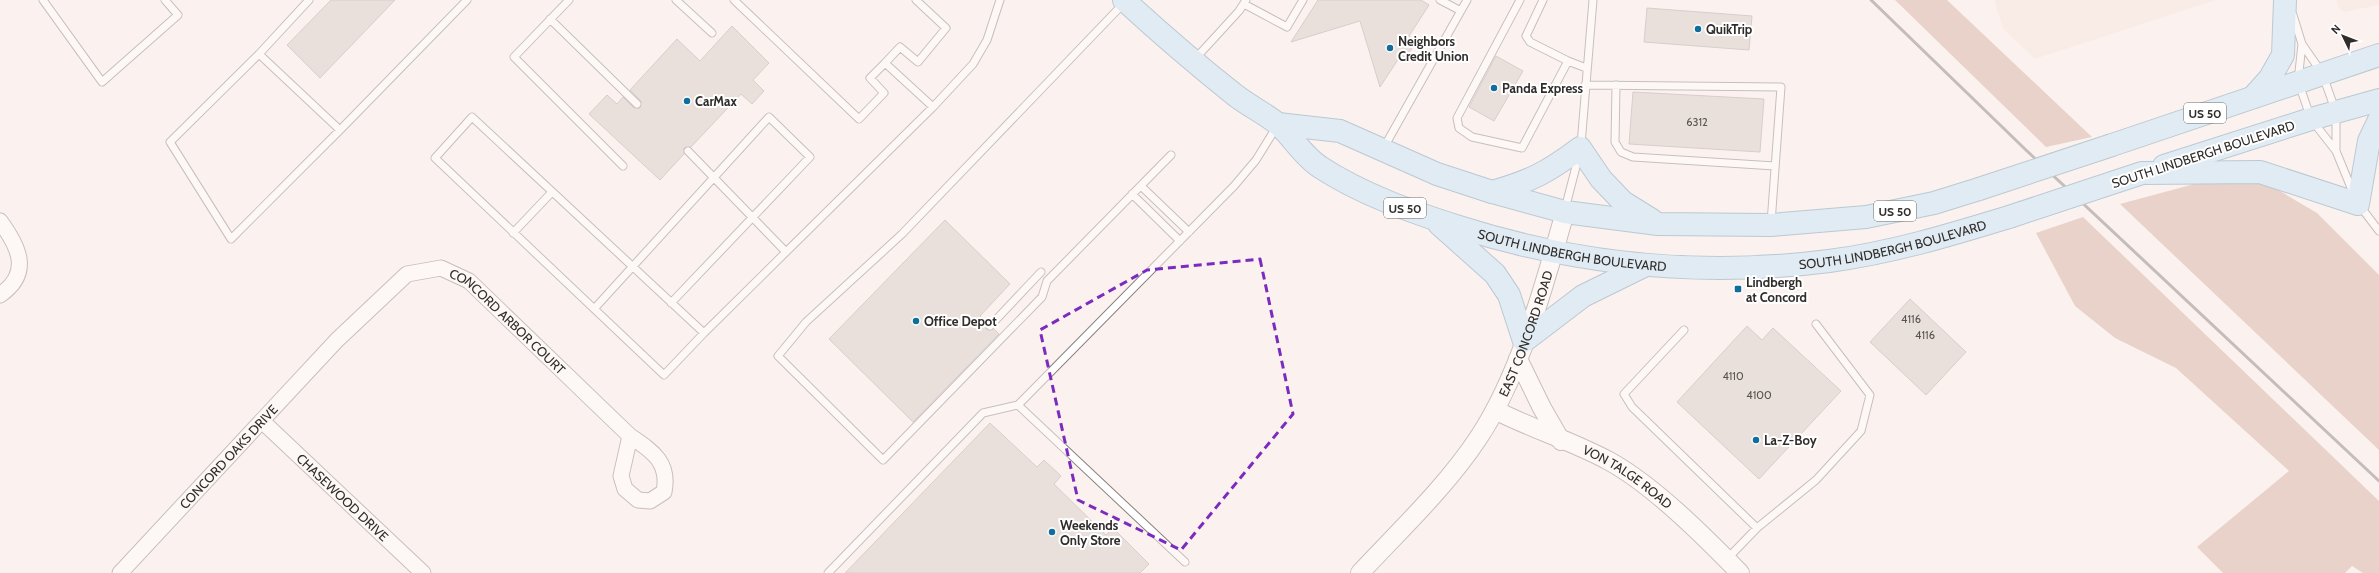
<svg xmlns="http://www.w3.org/2000/svg" width="2379" height="573" font-family="Cabin,sans-serif">
<rect width="100%" height="100%" fill="#fbf2ef"/>
<path fill="#f6e5de" d="M1994,0H2216L2035,59L2003,29Z
M2336,0H2379V5L2344,12L2339,8Z"/>
<path fill="#d0ab9b" d="M1895,0H1947L2092,137L2046,147Z
M2213,179L2263,181L2317,213L2379,275V450L2120,204Z
M2083,217L2379,501V573H2363L2352,566L2345,573H2223L2197,547L2289,471L2176,368L2115,338L2075,306L2036,233Z"/>
<path fill="#d2cac6" stroke="#aba3a0" d="M331,0H395L320,78L287,45Z
M1318,0H1421L1429,5L1409,36L1416,41L1406,58L1401,55L1380,87L1360,21L1291,42Z
M1647,8L1752,16L1749,50L1644,42Z
M732,26L769,63L753,80L764,91L752,104L741,94L691,147L684,148V154L660,180L589,114L607,95L617,104L623,97L634,108H640L641,101L630,90L677,39L700,61Z
M1496,56L1523,71L1494,121L1469,107Z
M1633,92L1764,99L1760,152L1629,144Z
M945,220L1010,284L980,316L986,322V329H994L999,334L913,422L829,339Z
M1910,299L1966,352L1926,395L1870,342Z
M1747,326L1762,340L1773,328L1841,391L1759,479L1677,402Z
M990,423L1037,467L1044,460L1061,476L1054,484L1106,535L1113,528L1149,564L1140,573H845Z"/>
<g fill="none" stroke-linecap="round" stroke-linejoin="round">
<defs>
<path id="service" d="M43,0L102,82L178,15L165,0
M569,0L514,57L623,166
M676,0L712,33
M734,0L859,119L884,93L870,78L885,63
M916,0L946,28L918,62L900,47L885,63L933,107
M1440,0L1461,11
M1520,0L1457,118L1459,128L1472,137L1522,148L1568,61
M1543,0L1526,36L1530,42L1568,61L1586,68
M1124,3L902,234L806,322L778,356L883,460L1042,297L1047,281L1171,155
M1244,4L1287,27L1303,0
M2293,15L2302,44L2322,73L2336,112V151L2354,195
M550,19L637,104
M2302,44L2298,81L2311,119L2336,151
M259,54L309,0
M1195,59L1239,11L1246,0
M1585,85L1781,87L1771,223
M1616,85L1615,142L1621,152L1633,157L1775,166
M340,130L231,239L170,142L259,54L340,130L467,0
M1581,145L1593,0
M1383,149L1467,0
M688,151L786,252L933,107L973,64L987,40L1000,0
M1141,186L1189,232
M1132,194L1180,241
M2360,206L2379,231
M1565,209L1579,155
M513,233L552,192
M594,309L769,117L810,157L671,303
M990,326L1041,272
M1684,330L1624,394L1632,407L1757,528
M704,333L664,375L435,158L472,117L704,333L786,252
M1018,405L1185,562
M1727,559L1757,528L1816,480L1861,431L1870,395L1816,324
M828,573L983,413L1018,405L1234,186L1256,160L1277,126"/>
<g id="minor">
<path d="M0,221C19,247 32,273 0,295"/>
<path id="s1" d="M262,421L423,573"/>
<path id="s2" d="M120,573L337,340L407,274L441,268L469,281L630,436L621,476L625,489L638,500L650,501L664,492C670,462 652,451 630,436"/>
</g>
<g id="tertiary">
<path d="M1518,359L1542,408L1561,441"/>
<path id="s3" d="M1495,410C1532,429 1572,441 1609,461C1653,485 1705,537 1740,573"/>
<path id="s4" d="M1360,573C1401,529 1446,487 1479,437C1520,375 1545,283 1565,212"/>
</g>
<g id="primary">
<path id="s5" d="M1124,0C1160,33 1197,65 1235,95C1249,106 1266,114 1279,125C1293,138 1304,157 1320,167C1361,194 1412,212 1459,227C1579,265 1704,277 1829,261C1891,253 1950,235 2009,217"/>
<path d="M2253,97L2270,78L2283,55L2285,0"/>
<path d="M1278,124L1340,131L1437,174L1492,192L1565,212L1658,224L1771,225L1866,217L1934,203L1979,189"/>
<path d="M2112,145L2379,55"/>
<path d="M2164,166L2311,119L2379,100"/>
<path d="M2142,173L2260,172L2358,204L2369,141L2379,120"/>
<path d="M1492,192C1531,181 1548,172 1580,148L1601,179L1623,202L1652,220"/>
<path d="M1439,224L1495,274L1509,295L1524,341L1583,296L1646,265"/>
</g>
</defs>
<use href="#service" stroke="#89817e" stroke-width="9"/>
<use href="#minor" stroke="#89817e" stroke-width="17"/>
<use href="#tertiary" stroke="#89817e" stroke-width="20"/>
<use href="#primary" stroke="#7096ae" stroke-width="24"/>
<use href="#service" stroke="#fff" stroke-width="7"/>
<use href="#minor" stroke="#fff" stroke-width="15"/>
<use href="#tertiary" stroke="#fff" stroke-width="18"/>
<use href="#primary" stroke="#bee2f9" stroke-width="22"/>
<path stroke="#817c79" stroke-width="3" d="M1871,0L2027,151L2379,481"/>
<defs>
<path id="primary-bridge" d="M1979,189L2112,145
M2009,217L2142,173"/>
</defs>
<use href="#primary-bridge" stroke="#7096ae" stroke-width="24" stroke-linecap="butt"/>
<use href="#primary-bridge" stroke="#bee2f9" stroke-width="22"/>
</g>
<path d="M0 0H2379V573H0ZM1260,259L1293,414L1181,550L1078,500L1040,330L1147,270Z" fill="#fbf2ef" fill-opacity=".55" fill-rule="evenodd"/>
<path fill="none" stroke="#7b2cbf" stroke-width="3" stroke-dasharray="8 5" stroke-linejoin="round" d="M1260,259L1293,414L1181,550L1078,500L1040,330L1147,270Z"/>
<g fill="#116e9c" stroke="#fff" stroke-width="1.5">
<circle cx="1698" cy="29" r="4"/>
<circle cx="1390" cy="48" r="4"/>
<circle cx="1494" cy="88" r="4"/>
<circle cx="687" cy="101" r="4"/>
<rect x="1734" y="285" width="8" height="8" rx="2"/>
<circle cx="916" cy="321" r="4"/>
<circle cx="1756" cy="440" r="4"/>
<circle cx="1052" cy="532" r="4"/>
</g>
<g text-anchor="middle" dominant-baseline="central" stroke-width="4" stroke-linejoin="round" paint-order="stroke">
<g font-size="11" fill="#585452">
<text x="1697" y="122">6312</text>
<text x="1911" y="319">4116</text>
<text x="1925" y="335">4116</text>
<text x="1733" y="376">4110</text>
<text x="1759" y="395">4100</text>
</g>
<g fill="#fff" stroke="#6e6c6b" stroke-width="1">
<rect x="2184" y="103" width="42" height="20" rx="3"/>
<rect x="1384" y="198" width="42" height="20" rx="3"/>
<rect x="1874" y="201" width="42" height="20" rx="3"/>
</g>
<g font-size="12" font-weight="bold" fill="#302d2b">
<text x="2205" y="113">US 50</text>
<text x="1405" y="208">US 50</text>
<text x="1895" y="211">US 50</text>
</g>
<g font-size="13" font-weight="bold" fill="#302d2b" stroke="#fff" text-anchor="start">
<text x="1706" y="29">QuikTrip</text>
<text x="1398" y="41">Neighbors<tspan x="1398" dy="15">Credit Union</tspan></text>
<text x="1502" y="88">Panda Express</text>
<text x="695" y="101">CarMax</text>
<text x="1746" y="282">Lindbergh<tspan x="1746" dy="15">at Concord</tspan></text>
<text x="924" y="321">Office Depot</text>
<text x="1764" y="440">La-Z-Boy</text>
<text x="1060" y="525">Weekends<tspan x="1060" dy="15">Only Store</tspan></text>
</g>
<g font-size="13" fill="#302d2b" stroke="#fff">
<text transform="translate(2203 154) rotate(-18)">SOUTH LINDBERGH BOULEVARD</text>
<text stroke="none"><textPath href="#s5" startOffset="850">SOUTH LINDBERGH BOULEVARD</textPath></text>
<text stroke="none"><textPath href="#s5" startOffset="526">SOUTH LINDBERGH BOULEVARD</textPath></text>
<text stroke="none"><textPath href="#s2" startOffset="535">CONCORD ARBOR COURT</textPath></text>
<text stroke="none"><textPath href="#s4" startOffset="295">EAST CONCORD ROAD</textPath></text>
<text stroke="none"><textPath href="#s2" startOffset="159">CONCORD OAKS DRIVE</textPath></text>
<text stroke="none"><textPath href="#s3" startOffset="149">VON TALGE ROAD</textPath></text>
<text stroke="none"><textPath href="#s1" startOffset="111">CHASEWOOD DRIVE</textPath></text>
</g>
</g>
<g transform="translate(2343 36) rotate(313)" stroke="#ffffff" stroke-width="3" paint-order="stroke">
<path d="M0-3L7 15L0 10L-7 15Z" fill="#302d2b"/>
<text y="-6" font-size="11" font-weight="bold" text-anchor="middle" fill="#302d2b">N</text>
</g>
</svg>
